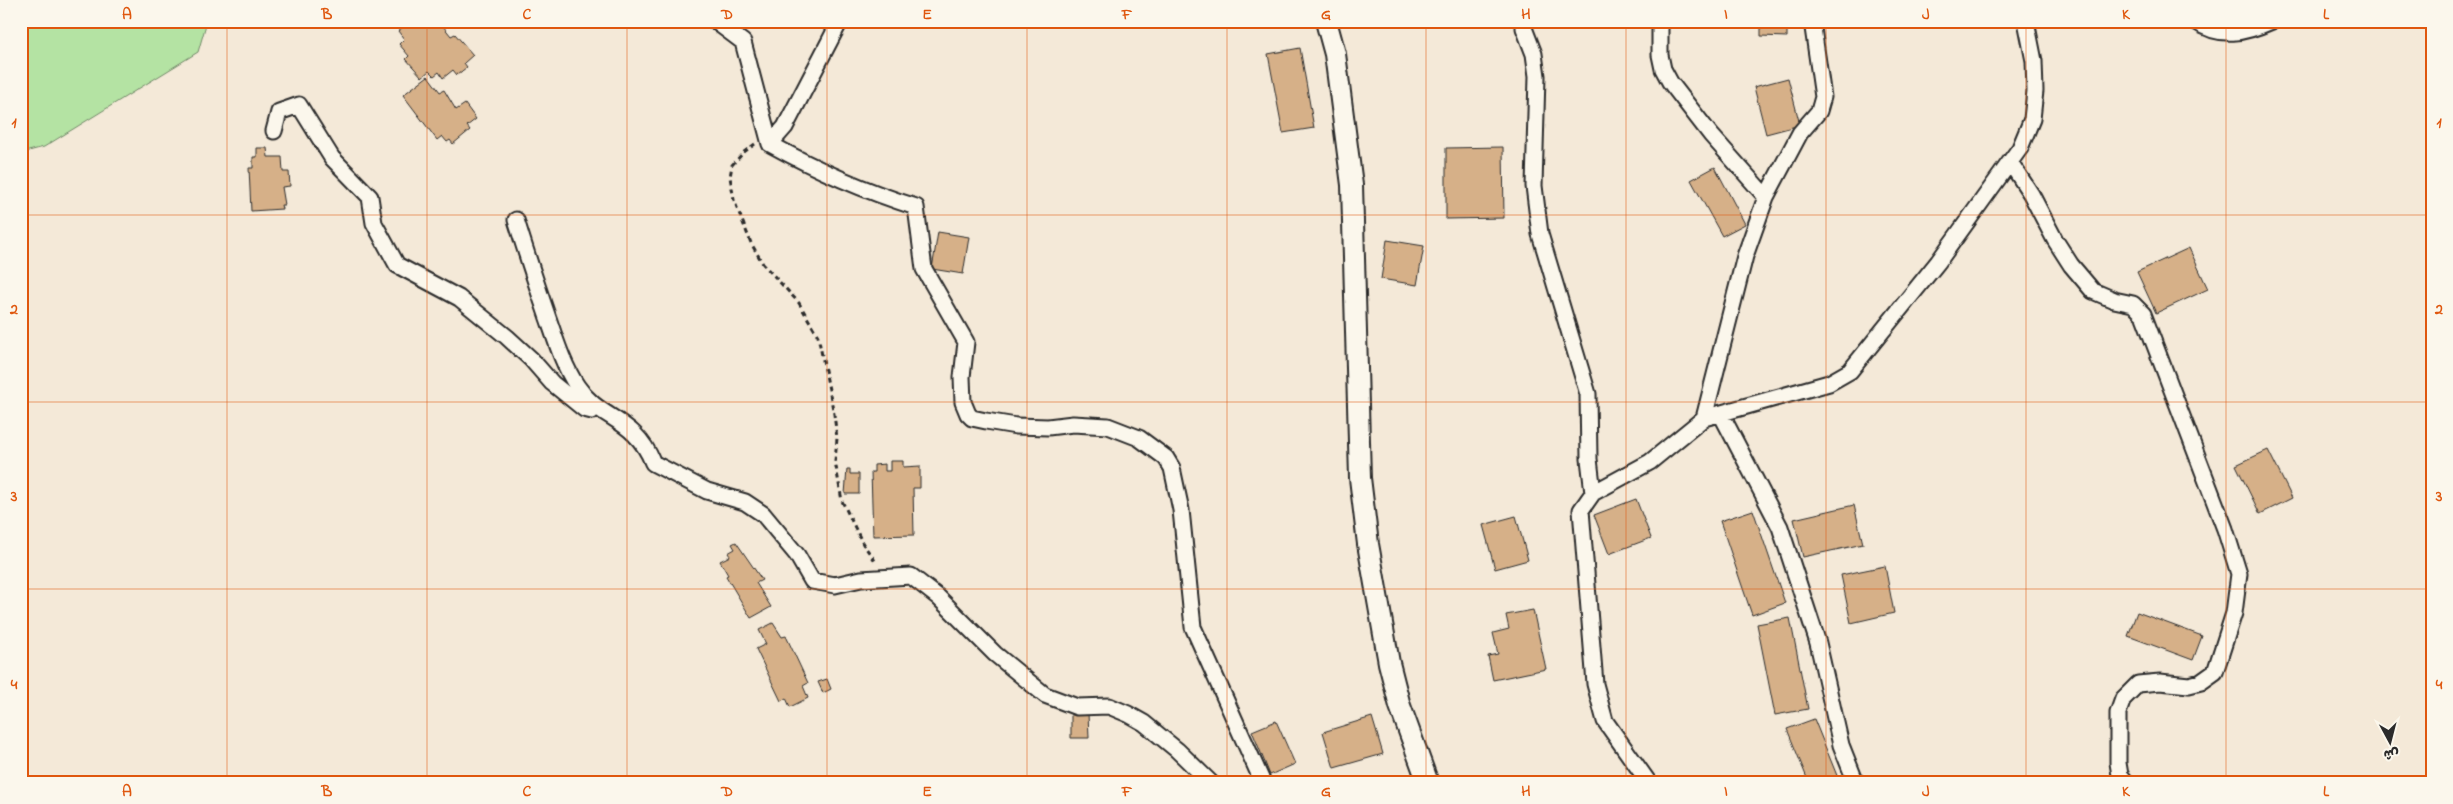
<svg xmlns="http://www.w3.org/2000/svg" width="2453" height="804" font-family="'Indie Flower','Playpen Sans Arabic',sans-serif">
<rect width="100%" height="100%" fill="#f4e9d8"/>
<filter id="ink" filterUnits="userSpaceOnUse"><feTurbulence type="fractalNoise" baseFrequency=".02" numOctaves="2"/><feDisplacementMap in="SourceGraphic" scale="10" xChannelSelector="R" yChannelSelector="G"/><feConvolveMatrix kernelMatrix="1 2 1 2 8 2 1 2 1" color-interpolation-filters="sRGB"/></filter>
<g filter="url(#ink)">
<path fill="#b4e3a3" stroke="#708767" d="M21,21H207L198,52L44,147L21,153Z"/>
<path fill="#d6b088" stroke="#2b2b2b" d="M410,21H422L425,25L429,21H439L451,36L455,34L473,55L464,63L467,67L457,75L453,70L443,78L439,72L434,76L429,71L422,77L406,59L409,56L399,44L404,39L398,31Z
M1761,21H1787V37L1761,36Z
M1300,48L1314,128L1283,133L1268,54Z
M428,76L440,92L444,90L456,110L465,104L476,119L467,126L470,130L453,144L450,140L447,142L442,136L437,140L403,95Z
M1788,78L1800,125L1766,134L1754,87Z
M1503,147L1504,218L1446,219V148Z
M257,148H267L268,157H282L283,172H289L290,186L282,187L285,205H281L282,209L251,211L249,168H253V157H257Z
M1715,167L1745,224L1722,236L1691,180Z
M938,232L969,237L963,274L932,269Z
M1387,240L1424,246L1417,285L1381,279Z
M2189,248L2208,289L2156,313L2137,272Z
M2268,450L2292,498L2260,514L2236,465Z
M890,461H903V467L920,466V488H913L914,535L873,536L871,472H874V465L885,464V471H890Z
M847,469H850V474H859V494H845Z
M1636,499L1651,538L1609,554L1594,515Z
M1854,505L1863,544L1803,557L1794,519Z
M1753,510L1785,603L1752,615L1720,521Z
M1516,516L1528,560L1495,569L1483,525Z
M736,542L762,580L756,583L771,607L751,618L726,576L728,575L720,561L730,556L728,553L735,549L732,544Z
M1885,566L1894,613L1851,623L1841,575Z
M1533,610L1546,669L1493,680L1488,656L1498,654L1493,633L1509,629L1506,615Z
M2137,612L2202,636L2193,660L2128,636Z
M1790,618L1808,709L1775,715L1757,624Z
M773,623L782,637L786,636L808,683L803,686L808,698L790,707L786,698L781,701L756,649L766,644L759,630Z
M827,679L831,689L823,693L818,682Z
M1088,713L1089,738H1071V714Z
M1372,717L1383,754L1334,768L1323,732Z
M1814,719L1840,783H1809L1787,729Z
M1276,721L1295,764L1270,775L1252,731Z"/>
<g fill="none" stroke-linecap="round" stroke-linejoin="round">
<defs>
<path id="minor" d="M715,21L743,42L770,144C817,170 865,191 916,207L924,269L966,342L962,377L963,402L968,414L972,418L986,421L1016,426L1048,427L1073,424L1108,426L1139,438L1166,458L1172,468L1181,510L1193,627L1263,783
M1524,21V28L1534,54L1537,76L1534,186L1540,234L1588,394L1589,459L1593,493
M1660,21V55L1663,69L1670,82L1711,135L1766,197
M2195,21C2221,39 2245,33 2272,21
M274,131L279,112L299,105L332,158L370,197L374,223L397,265L459,298L507,337L531,359L552,383L584,409L592,411
M770,144L785,127L840,21
M2010,162L2031,194L2055,240L2071,265L2093,291L2114,300L2133,304L2143,314L2225,529L2239,574L2234,613L2215,672L2201,682L2189,685L2160,682L2138,684L2123,699L2118,713V763L2120,775L2127,783
M516,220C526,252 536,283 547,315C555,338 563,365 577,386C600,421 635,417 653,463L707,491L745,502L763,514L797,555L812,581L835,585L861,579L911,576L938,597L995,654L1045,695L1077,707L1109,706L1128,714L1144,723L1177,750L1211,783
M1721,414L1780,527L1818,643L1841,745L1856,783
M1704,418L1745,256L1766,197L1800,133L1819,111L1823,97L1812,21
M1649,783L1605,721L1595,684L1581,510L1593,493L1650,462L1704,418L1829,383L1850,371L1938,262L2020,148L2032,119L2035,91L2034,61L2026,21"/>
<path id="secondary" d="M1326,21L1335,54L1352,185L1360,478L1368,544L1389,663L1400,706L1428,783"/>
</defs>
<use href="#minor" stroke="#2b2b2b" stroke-width="19"/>
<use href="#secondary" stroke="#2b2b2b" stroke-width="24"/>
<path stroke="#2b2b2b" stroke-width="3" stroke-dasharray="5 4" stroke-linecap="butt" d="M755,144L744,152L732,165L730,177L734,200L751,243L763,264L799,303L818,336L834,414L837,438L835,461L842,501L863,544L876,562"/>
<use href="#minor" stroke="#fbf7ec" stroke-width="15"/>
<use href="#secondary" stroke="#fbf7ec" stroke-width="20"/>
</g>
</g>
<path fill="none" stroke="#df570e" stroke-width="1" stroke-opacity="0.55" d="M227,21V783M427,21V783M627,21V783M827,21V783M1027,21V783M1227,21V783M1426,21V783M1626,21V783M1826,21V783M2026,21V783M2226,21V783M21,215H2432M21,402H2432M21,589H2432"/>
<rect width="2453" height="804" fill="none" stroke="#fbf7ec" stroke-width="55"/>
<g transform="translate(2390 742) rotate(173)" stroke="#fbf7ec" stroke-width="4" paint-order="stroke">
<path d="M0-4L9 19L0 12L-9 19Z" fill="#2b2b2b"/>
<text y="-8" font-size="14" font-weight="bold" text-anchor="middle" fill="#2b2b2b">ش</text>
</g>
<rect x="28" y="28" width="2398" height="748" fill="none" stroke="#df570e" stroke-width="2"/>
<g font-size="16" text-anchor="middle" font-weight="bold" fill="#df570e">
<text x="127" y="19">A</text>
<text x="327" y="19">B</text>
<text x="527" y="19">C</text>
<text x="727" y="19">D</text>
<text x="927" y="19">E</text>
<text x="1127" y="19">F</text>
<text x="1326" y="19">G</text>
<text x="1526" y="19">H</text>
<text x="1726" y="19">I</text>
<text x="1926" y="19">J</text>
<text x="2126" y="19">K</text>
<text x="2326" y="19">L</text>
<text x="14" y="127">1</text>
<text x="2439" y="127">1</text>
<text x="14" y="314">2</text>
<text x="2439" y="314">2</text>
<text x="14" y="501">3</text>
<text x="2439" y="501">3</text>
<text x="14" y="689">4</text>
<text x="2439" y="689">4</text>
<text x="127" y="796">A</text>
<text x="327" y="796">B</text>
<text x="527" y="796">C</text>
<text x="727" y="796">D</text>
<text x="927" y="796">E</text>
<text x="1127" y="796">F</text>
<text x="1326" y="796">G</text>
<text x="1526" y="796">H</text>
<text x="1726" y="796">I</text>
<text x="1926" y="796">J</text>
<text x="2126" y="796">K</text>
<text x="2326" y="796">L</text>
</g>
</svg>
